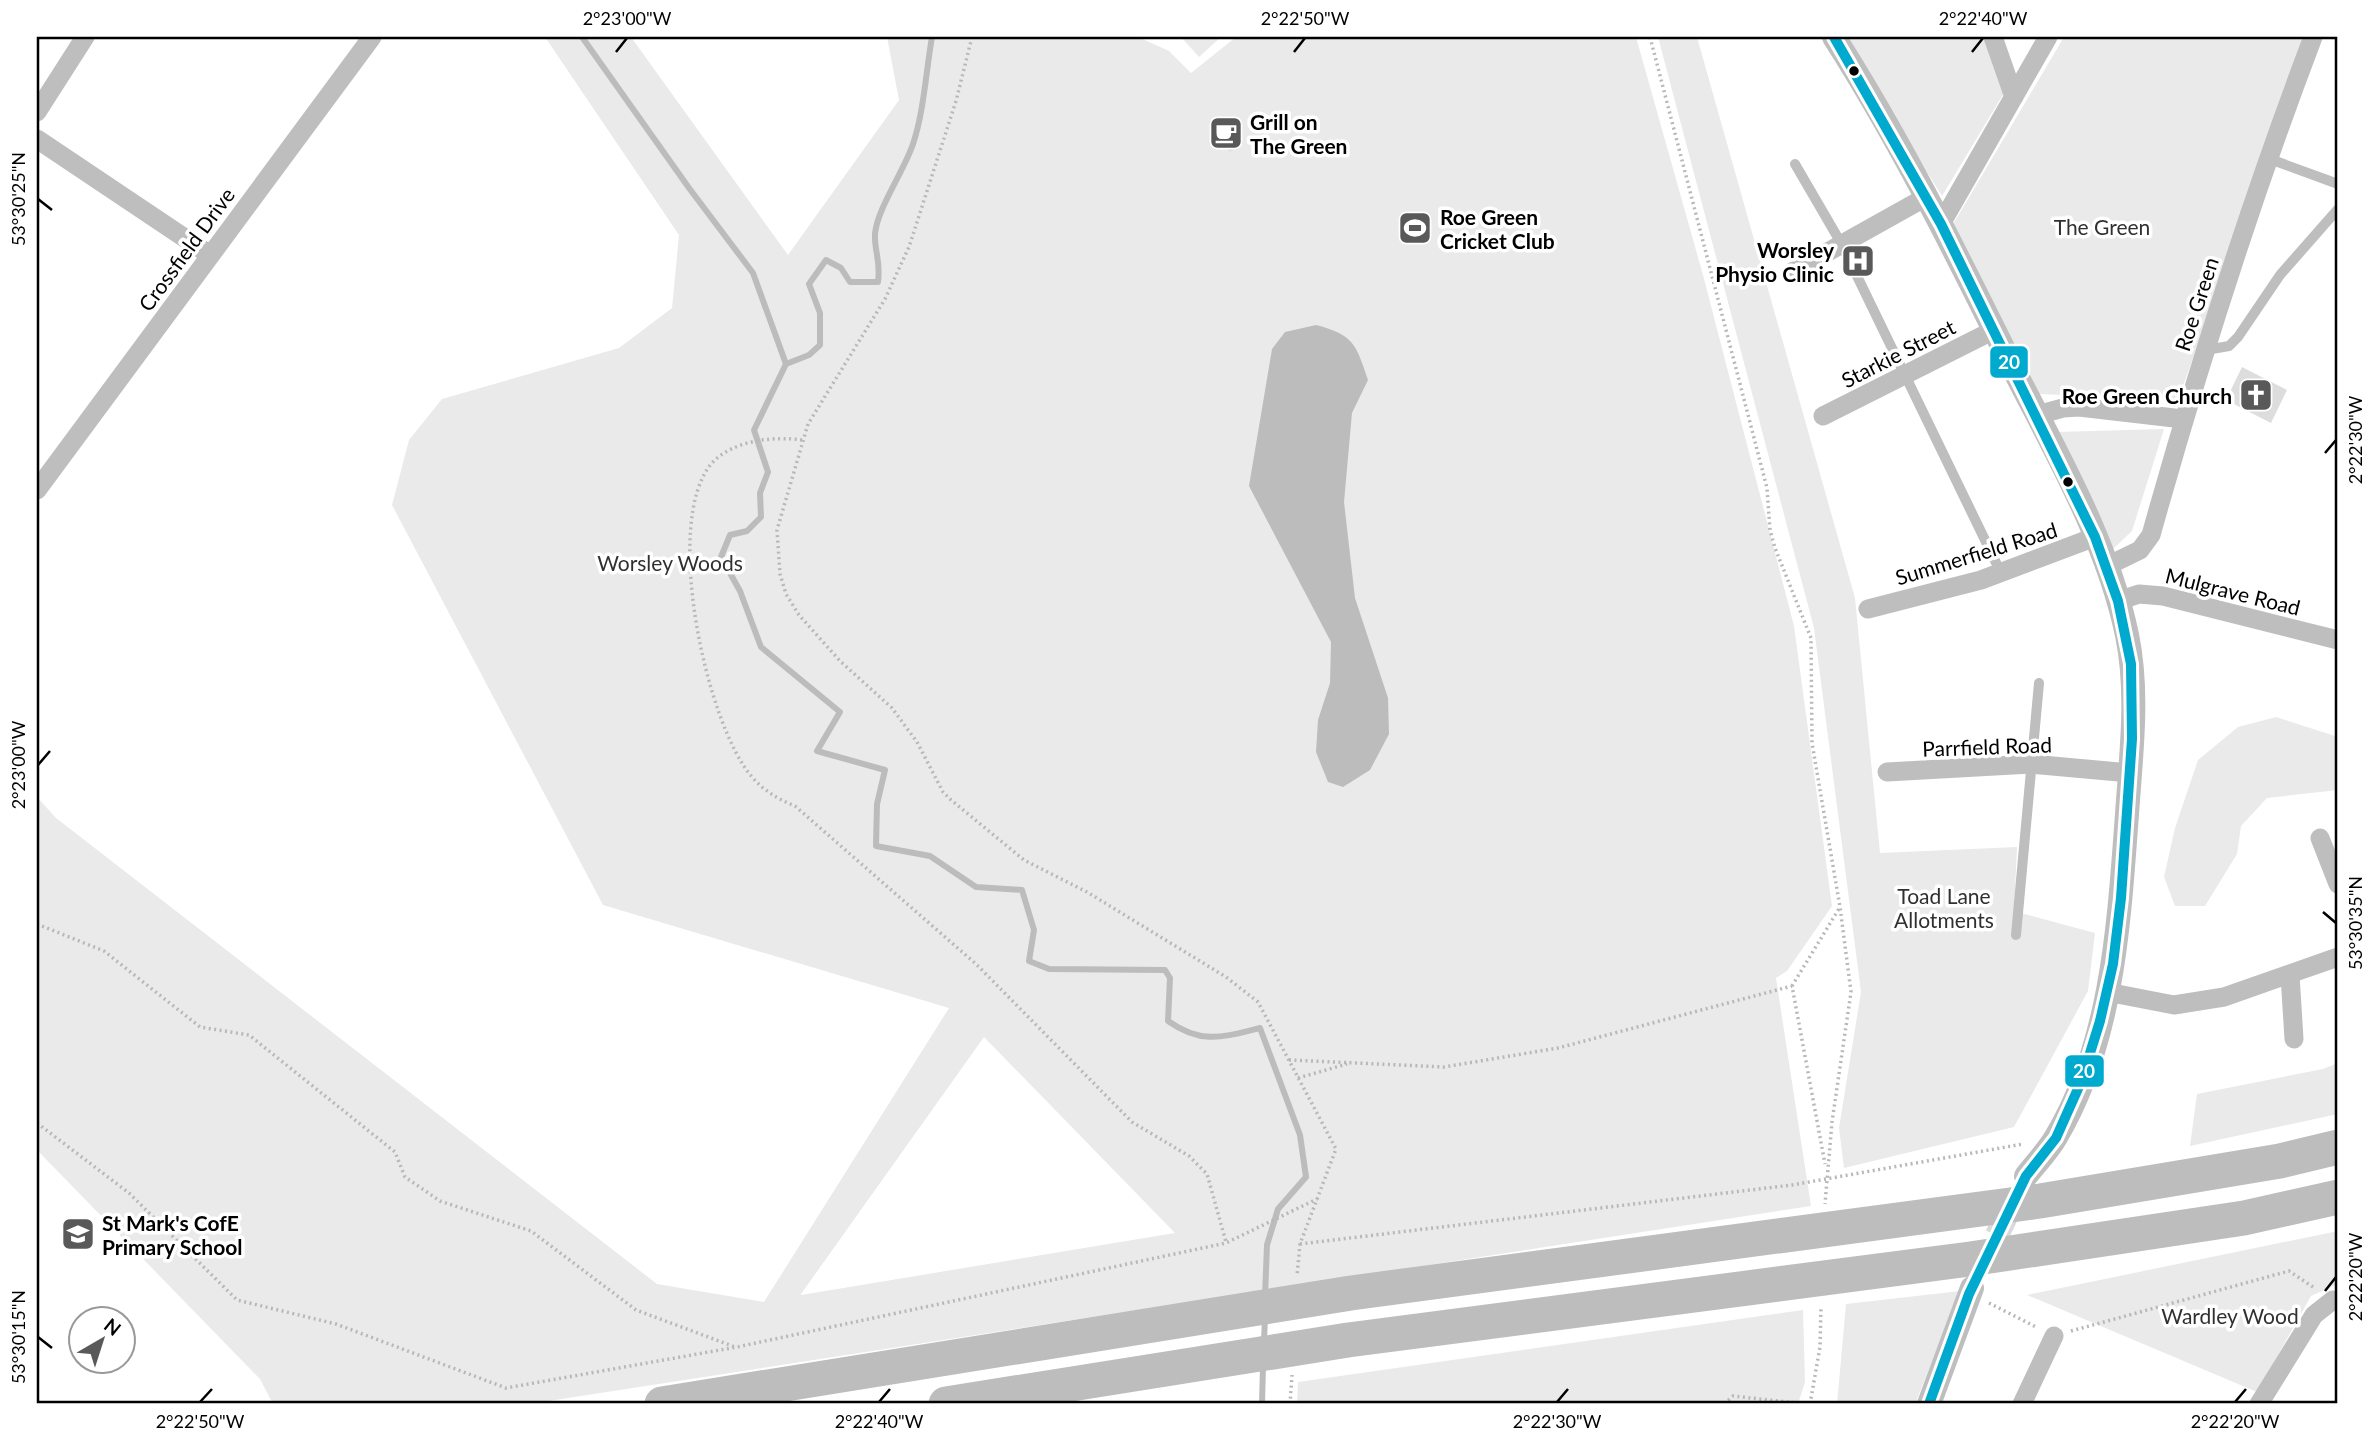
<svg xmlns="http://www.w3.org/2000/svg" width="2375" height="1441" font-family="Lato,sans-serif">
<rect width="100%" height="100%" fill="#fff"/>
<path fill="#eaeaea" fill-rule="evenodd" d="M545,37H631L788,255L899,100L887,37H1138L1169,51L1191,73L1236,37H1636L1703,275L1794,626L1832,906L1787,971L1776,978L1811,1206L529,1404H273L260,1379L37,1150V797L56,818L657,1284L764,1302L949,1008L603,905L392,505L409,440L442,399L619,348L672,308L679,235ZM984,1037L1175,1233L801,1295V1294Z
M1181,37H1221L1199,57Z
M1658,37H1697L1855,598L1880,853L2017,847L2014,911L2095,933L2088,991L2014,1127L1844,1168L1839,1128L1861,992L1814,628Z
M1842,37H1983L2004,93L1942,196Z
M2064,37H2308L2178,400L2039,394L1952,226Z
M2164,429L2132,531L2111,551L2057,432Z
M2276,717L2338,737V790L2267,798L2241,826L2237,854L2205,906H2175L2164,877L2175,828L2198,760L2238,727Z
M2338,1063V1114L2190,1146L2197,1094L2323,1069Z
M2338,1231V1284L2311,1296L2257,1392L2027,1295Z
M1960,1291L1915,1404H1837L1846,1304Z
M1803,1310L1805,1382L1798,1404H1297L1298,1382Z"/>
<path fill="#bcbcbc" d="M1316,325C1354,335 1356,344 1368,380L1352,413L1344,502L1355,598L1388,698L1389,734L1370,770L1343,787L1328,782L1316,752L1318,720L1330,683L1331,642L1249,486L1272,349L1285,332Z"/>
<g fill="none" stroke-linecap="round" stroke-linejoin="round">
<path stroke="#bcbcbc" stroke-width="6" d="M582,37L689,188L753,273L786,364
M932,37C926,71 924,111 913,144C904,171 877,209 875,234C874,251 881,260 878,282H850L841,268L826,260L809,284L820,313V345L809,355L786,364L754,430L768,472L760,493L761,517L747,531L730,535L721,557L740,591L761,647L840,712L817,751L885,770L877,804L876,846L930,856L976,887L1022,890L1034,930L1029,961L1049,969L1165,970L1170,978L1168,1021C1202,1045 1223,1037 1260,1028L1300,1135L1306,1177L1278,1209L1267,1245L1265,1296
M1264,1341L1265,1317
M1262,1404L1263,1366"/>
</g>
<path fill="#ddd" d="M1223,116L1243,142L1230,152L1210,125Z
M2242,367L2287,390L2271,423L2226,400Z"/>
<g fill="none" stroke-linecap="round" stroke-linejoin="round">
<path stroke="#d9d9d9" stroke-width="24" stroke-dasharray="24 12" stroke-linecap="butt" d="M1981,1268L2017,1194"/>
<path stroke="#b8b8b8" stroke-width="3.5" stroke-dasharray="2 3.5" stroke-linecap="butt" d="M972,37L956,101L909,247L885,299L808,424L777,530L780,574L786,594L799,615L840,661L892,708L917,742L943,792L951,800L1024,860L1087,892L1226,977L1258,1002L1336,1149L1300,1244L1297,1276
M1650,37L1767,488L1770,530L1775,548L1811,638L1812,743L1840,907L1851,992L1832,1122L1825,1204
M802,440C774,436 733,440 712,463C662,520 706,724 752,777C764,791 778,799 795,806L976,964L1132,1122L1189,1156L1207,1174L1226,1242
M37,924L104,951L200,1027L249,1035L395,1152L405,1177L440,1201L531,1231L636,1310L735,1347
M1792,986L1840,907
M1289,1060L1444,1067L1558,1048L1792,986L1825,1164
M1298,1078L1347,1064
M37,1123L129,1193L237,1300L336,1324L506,1388L737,1347L1226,1243L1317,1199
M1300,1244L1792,1185L2023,1144
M1989,1303L2038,1328
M2071,1331L2289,1271L2316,1289
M1290,1404L1292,1375
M1724,1404L1733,1396L1805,1404
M1810,1404L1820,1347L1821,1306"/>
<path stroke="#bebebe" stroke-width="10" d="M2267,158L2338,184
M1795,164L1841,243L2001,573
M2206,350L2229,346L2238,337L2280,275L2338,209
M2016,935L2039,683"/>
<path stroke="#bebebe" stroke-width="19" d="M1993,37L2014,97
M37,112L85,37
M37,139L210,255
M1941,224L2048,37
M1792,272L1926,197
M2037,415L2063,408L2079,407L2183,419
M1823,416L1994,330
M37,490L372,37
M2105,567L2140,550L2151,535C2198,367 2251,200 2313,37
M2118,601L2139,594L2163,596L2338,640
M1868,609L1981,580L2095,537
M1887,772L2031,764L2130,773
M2320,838L2338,884
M2290,975L2294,1039
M2107,992L2174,1005L2224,997L2338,957
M2022,1404L2054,1336
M2259,1404L2314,1315L2333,1300L2338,1302"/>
<path stroke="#bebebe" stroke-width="24" d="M1834,37C1903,145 1959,259 2016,374C2058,456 2108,543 2127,635C2139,693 2131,755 2127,814C2119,922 2113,1041 2056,1137C2048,1151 2036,1163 2026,1176
M1929,1404L1972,1288"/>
<path stroke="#bdbdbd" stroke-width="35" d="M662,1404L1351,1293L2040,1201L2280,1161L2338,1147
M946,1404L1348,1340L1970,1259L2244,1218L2338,1197"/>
<defs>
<path id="bus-1" d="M1834,37L1941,224L2095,537L2118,601L2131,664L2132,739L2121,898L2113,964L2100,1021L2081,1082L2056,1138L2026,1176L1969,1294L1929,1404"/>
</defs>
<use href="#bus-1" stroke="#fff" stroke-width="16"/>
<use href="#bus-1" stroke="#00a9ce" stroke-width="10"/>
</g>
<path fill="none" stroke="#000" stroke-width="2.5" d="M616,52L627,38M1294,52L1305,38M1972,52L1983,38M38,199L52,210M2325,453L2336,440M38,765L50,751M2323,912L2336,923M2325,1291L2336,1277M38,1337L52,1348M200,1402L212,1389M879,1402L890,1389M1557,1402L1568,1389M2235,1402L2246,1389"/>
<defs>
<symbol id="cafe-square" viewBox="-11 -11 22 22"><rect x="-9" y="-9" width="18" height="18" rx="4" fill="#595959" stroke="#fff"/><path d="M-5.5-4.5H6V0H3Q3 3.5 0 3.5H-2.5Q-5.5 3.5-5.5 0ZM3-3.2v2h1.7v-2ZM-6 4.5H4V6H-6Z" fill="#fff"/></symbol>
<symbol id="stadium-square" viewBox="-11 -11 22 22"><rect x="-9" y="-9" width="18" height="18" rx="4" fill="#595959" stroke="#fff"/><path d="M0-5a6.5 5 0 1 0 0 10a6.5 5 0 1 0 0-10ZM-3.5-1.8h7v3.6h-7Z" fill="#fff"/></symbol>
<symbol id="hospital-square" viewBox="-11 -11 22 22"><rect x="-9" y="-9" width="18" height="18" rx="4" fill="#595959" stroke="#fff"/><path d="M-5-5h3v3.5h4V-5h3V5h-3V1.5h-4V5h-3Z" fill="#fff"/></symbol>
<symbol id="church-square" viewBox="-11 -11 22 22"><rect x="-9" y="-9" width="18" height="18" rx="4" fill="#595959" stroke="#fff"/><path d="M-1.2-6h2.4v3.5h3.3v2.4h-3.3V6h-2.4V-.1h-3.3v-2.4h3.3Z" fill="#fff"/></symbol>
<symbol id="school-square" viewBox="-11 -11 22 22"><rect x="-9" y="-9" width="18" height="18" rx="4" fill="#595959" stroke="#fff"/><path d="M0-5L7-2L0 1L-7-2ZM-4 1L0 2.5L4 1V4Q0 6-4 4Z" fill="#fff"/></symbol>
</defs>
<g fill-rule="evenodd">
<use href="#cafe-square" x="1207" y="114" width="38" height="38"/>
<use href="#stadium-square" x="1396" y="209" width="38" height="38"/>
<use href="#hospital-square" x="1839" y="242" width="38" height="38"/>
<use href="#church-square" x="2237" y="376" width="38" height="38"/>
<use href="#school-square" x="59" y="1215" width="38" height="38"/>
</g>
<g fill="#000" stroke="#fff" stroke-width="2.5">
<circle cx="1854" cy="71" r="6"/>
<circle cx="2068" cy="482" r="6"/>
</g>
<g text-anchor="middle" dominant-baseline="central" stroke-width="7" stroke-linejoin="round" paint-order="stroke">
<g font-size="21" font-weight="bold" fill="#000" stroke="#fff" text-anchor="start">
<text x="1250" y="121">Grill on<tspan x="1250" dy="24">The Green</tspan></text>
<text x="1440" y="216">Roe Green<tspan x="1440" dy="24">Cricket Club</tspan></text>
<text x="1834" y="249" text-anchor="end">Worsley<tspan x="1834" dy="24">Physio Clinic</tspan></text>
<text x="2232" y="395" text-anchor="end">Roe Green Church</text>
<text x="102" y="1222">St Mark's CofE<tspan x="102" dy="24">Primary School</tspan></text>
</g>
<g font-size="21" fill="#303030" stroke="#fff">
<text x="2102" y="226">The Green</text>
<text x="670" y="562">Worsley Woods</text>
<text x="1944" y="895">Toad Lane<tspan x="1944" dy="24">Allotments</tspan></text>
<text x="2230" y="1315">Wardley Wood</text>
</g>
<g font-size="21" fill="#000" stroke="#fff">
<text transform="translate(186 249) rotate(-54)">Crossfield Drive</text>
<text transform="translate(2196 304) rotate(-72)">Roe Green</text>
<text transform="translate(1898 353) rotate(-27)">Starkie Street</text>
<text transform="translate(1976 553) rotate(-17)">Summerfield Road</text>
<text transform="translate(2233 591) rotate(14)">Mulgrave Road</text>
<text transform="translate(1987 746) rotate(-2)">Parrfield Road</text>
</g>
</g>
<g stroke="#fff" stroke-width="2.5">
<rect x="1989" y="345" width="40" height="34" rx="7" fill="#00a9ce"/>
<rect x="2064" y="1054" width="41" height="34" rx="7" fill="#00a9ce"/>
</g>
<g font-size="19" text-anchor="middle" font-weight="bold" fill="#fff">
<text x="2009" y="369">20</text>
<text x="2084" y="1078">20</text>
</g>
<rect width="2375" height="1441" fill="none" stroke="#ffffff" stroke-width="77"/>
<g transform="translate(102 1340) rotate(39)"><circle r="33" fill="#ffffff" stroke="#999999" stroke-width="2"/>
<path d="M0-5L12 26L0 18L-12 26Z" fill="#595959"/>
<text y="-10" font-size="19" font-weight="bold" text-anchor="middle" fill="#000000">N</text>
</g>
<rect x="38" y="38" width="2298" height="1364" fill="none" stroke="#000" stroke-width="2.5"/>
<g font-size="18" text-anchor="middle" fill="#000">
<text x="627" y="25">2°23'00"W</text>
<text x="1305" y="25">2°22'50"W</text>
<text x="1983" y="25">2°22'40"W</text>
<text transform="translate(19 199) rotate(-90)" y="6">53°30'25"N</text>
<text transform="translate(2356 440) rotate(-90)" y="6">2°22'30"W</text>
<text transform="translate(19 765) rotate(-90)" y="6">2°23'00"W</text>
<text transform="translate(2356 923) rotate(-90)" y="6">53°30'35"N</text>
<text transform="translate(2356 1277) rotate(-90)" y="6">2°22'20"W</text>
<text transform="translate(19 1337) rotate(-90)" y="6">53°30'15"N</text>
<text x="200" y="1428">2°22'50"W</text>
<text x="879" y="1428">2°22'40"W</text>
<text x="1557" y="1428">2°22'30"W</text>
<text x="2235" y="1428">2°22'20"W</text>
</g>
</svg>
